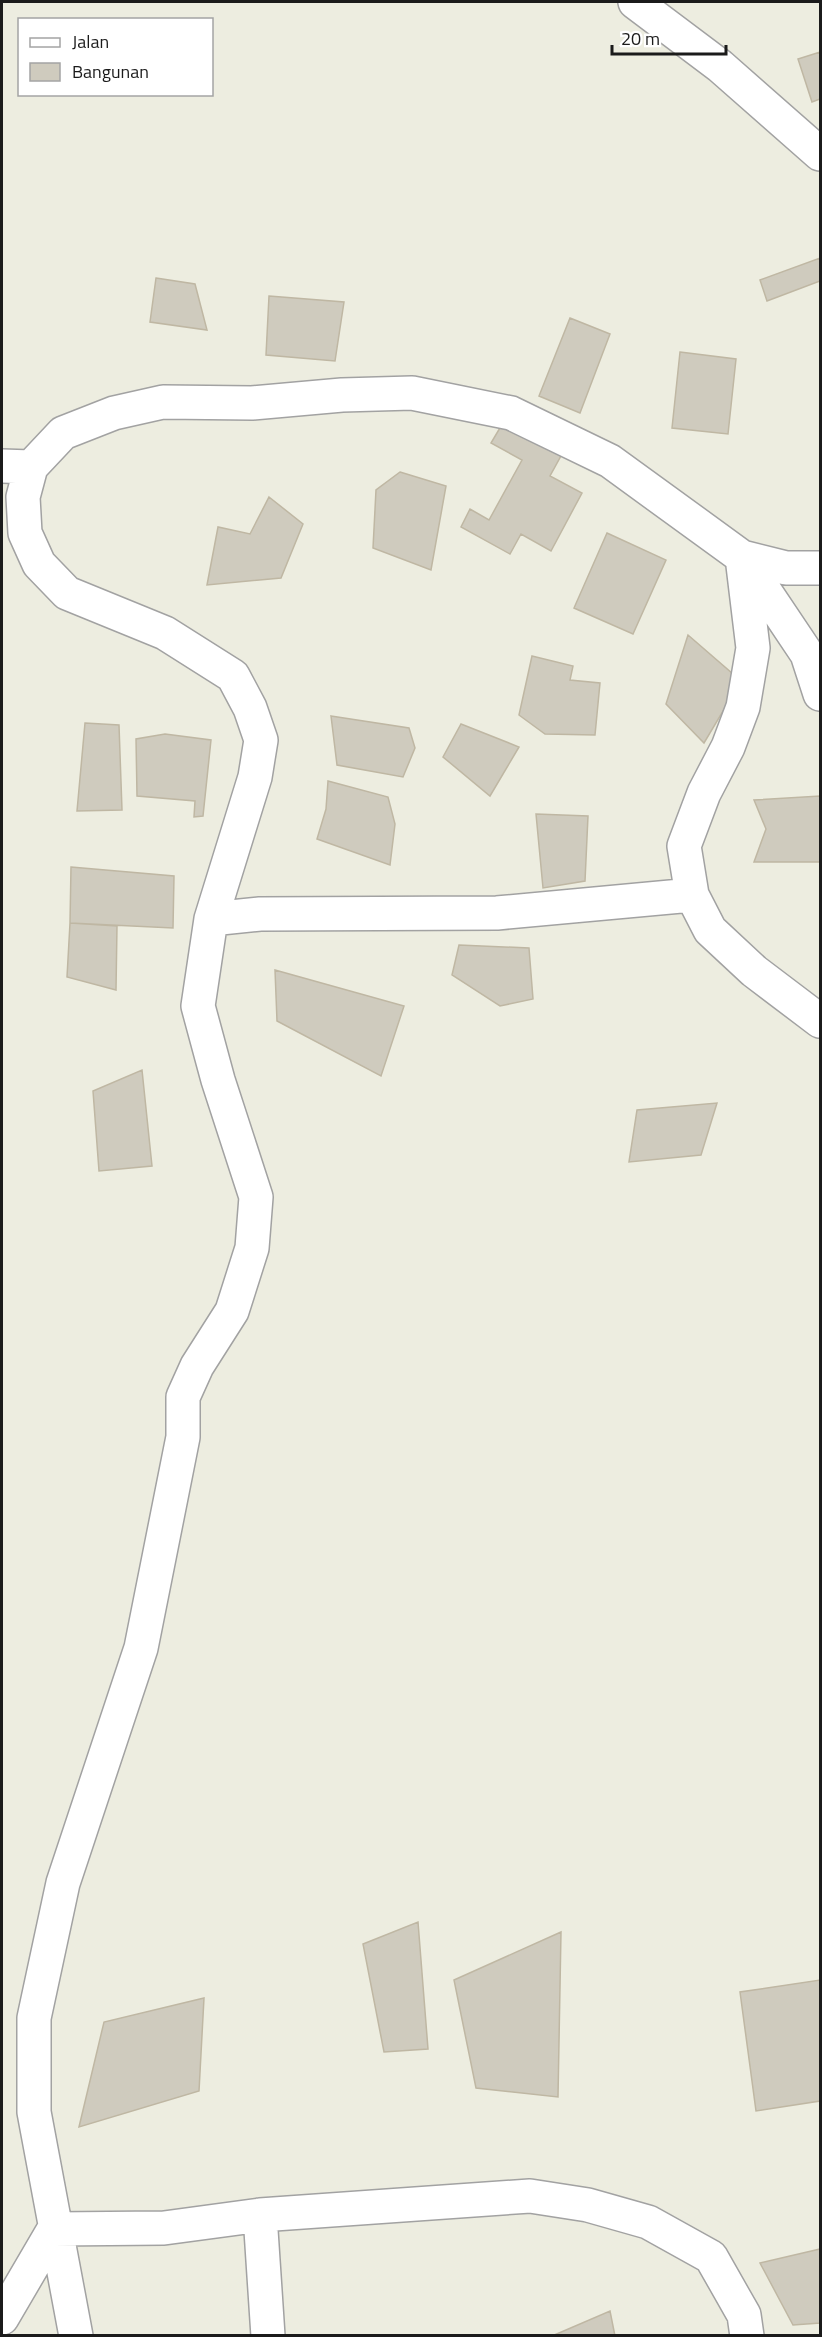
<svg xmlns="http://www.w3.org/2000/svg" width="822" height="2337" font-family="'Titillium Web',sans-serif">
<rect width="100%" height="100%" fill="#edede0"/>
<path fill="#cfcbbe" stroke="#bfb7a3" stroke-width="1.5" d="M820,52V99L812,102L798,59Z
M820,258V281L767,301L760,280Z
M156,278L195,284L207,330L150,322Z
M269,296L344,302L335,361L266,355Z
M570,318L610,334L580,413L539,396Z
M680,352L736,359L728,434L672,428Z
M504,421L562,454L550,476L582,493L551,551L521,534L510,554L461,527L470,509L489,520L522,460L491,443Z
M400,472L446,486L431,570L373,548L376,490Z
M269,497L303,524L281,578L207,585L218,527L250,534Z
M607,533L666,560L633,634L574,608Z
M688,635L741,681L704,743L666,704Z
M532,656L573,666L570,680L600,683L595,735L545,734L519,715Z
M331,716L409,728L415,748L403,777L337,765Z
M85,723L119,725L122,810L77,811Z
M461,724L519,747L490,796L443,757Z
M165,734L211,740L203,816L194,817L195,801L137,796L136,739Z
M328,781L388,797L395,824L390,865L317,839L326,809Z
M820,796V862H754L766,829L754,800Z
M536,814L588,816L585,881L543,888Z
M71,867L174,876L173,928L70,923Z
M70,923L117,926L116,990L67,977Z
M459,945L529,948L533,999L500,1006L452,975Z
M275,970L404,1006L381,1076L277,1021Z
M142,1070L152,1166L99,1171L93,1091Z
M717,1103L701,1155L629,1162L637,1110Z
M418,1922L428,2049L384,2052L363,1944Z
M561,1932L558,2097L476,2088L454,1980Z
M820,1980V2101L756,2111L740,1992Z
M204,1998L199,2091L79,2127L104,2022Z
M820,2249V2323L793,2325L760,2263Z
M610,2311L615,2336H552Z"/>
<g fill="none" stroke-linecap="round" stroke-linejoin="round">
<defs>
<path id="minor" d="M635,2L720,66L820,154
M2,466L31,467L23,497L25,533L39,564L67,593L165,633L233,676L250,708L261,740L255,777L211,919L198,1006L218,1080L256,1197L252,1248L232,1311L197,1366L183,1397V1437L141,1648L63,1883L34,2018V2112L76,2336
M31,467L63,433L114,413L163,402L252,403L342,395L412,393L511,413L610,461L742,557L807,654L820,694
M820,568H786L742,557L753,648L743,707L728,747L704,793L684,846L692,895L710,930L754,971L820,1021
M211,919L260,914L497,913L692,895
M260,2215L268,2336
M2,2318L54,2229L164,2228L260,2215L530,2196L588,2205L648,2222L711,2257L744,2315L747,2336"/>
</defs>
<use href="#minor" stroke="#a2a2a2" stroke-width="36"/>
<use href="#minor" stroke="#fff" stroke-width="33"/>
</g>
<rect width="822" height="2337" fill="none" stroke="#1b1b1b" stroke-width="6"/>
<rect x="18" y="18" width="195" height="78" fill="#ffffff" stroke="#a4a4a4" stroke-width="1.5"/>
<rect x="30" y="38" width="30" height="9" fill="#ffffff" stroke="#a4a4a4" stroke-width="1.5"/>
<text x="72" y="48" font-size="18" fill="#1b1b1b">Jalan</text>
<rect x="30" y="63" width="30" height="18" fill="#cfcbbe" stroke="#a4a4a4" stroke-width="1.5"/>
<text x="72" y="78" font-size="18" fill="#1b1b1b">Bangunan</text>
<path d="M612 45v9h114v-9" fill="none" stroke="#1b1b1b" stroke-width="3"/>
<text x="621" y="45" font-size="18" fill="#1b1b1b" stroke="#ffffff" stroke-width="4.5" paint-order="stroke">20 m</text>
</svg>
